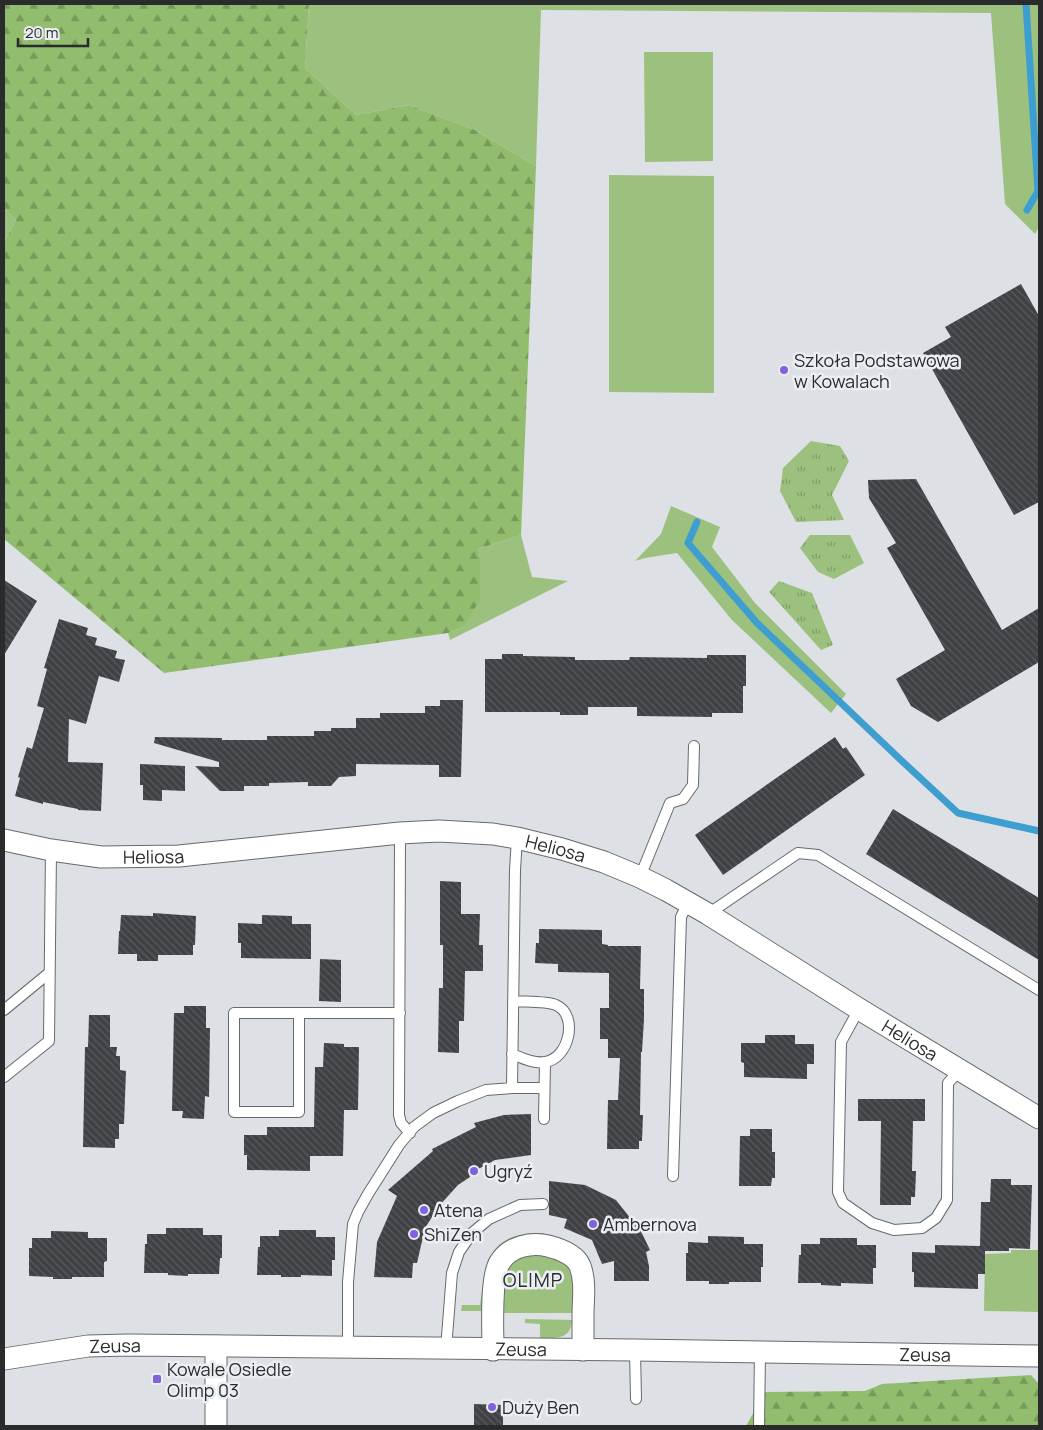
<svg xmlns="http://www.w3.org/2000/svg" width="1043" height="1430" font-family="Manrope,sans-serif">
<defs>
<pattern id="forest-firs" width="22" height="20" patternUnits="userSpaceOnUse" patternTransform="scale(1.25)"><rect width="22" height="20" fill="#92bd6f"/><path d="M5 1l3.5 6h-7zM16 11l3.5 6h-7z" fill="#779a5b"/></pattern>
<pattern id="park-tufts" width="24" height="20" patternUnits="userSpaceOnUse" patternTransform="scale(1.25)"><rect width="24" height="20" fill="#9cc17f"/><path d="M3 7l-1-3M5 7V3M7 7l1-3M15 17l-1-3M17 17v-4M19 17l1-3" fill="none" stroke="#7f9d68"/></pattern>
<pattern id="building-back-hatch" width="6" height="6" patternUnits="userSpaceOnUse" patternTransform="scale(1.25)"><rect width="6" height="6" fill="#3f4144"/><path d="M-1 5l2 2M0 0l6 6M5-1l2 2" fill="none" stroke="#595a5d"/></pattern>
</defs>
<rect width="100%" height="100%" fill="#dde0e4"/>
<path fill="#9cc17f" d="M309,4H1039V227L1035,234L1005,204L991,13L541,10L536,166L475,130L409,105L356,115L305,68Z
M644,52H713V161L645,162Z
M609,175L714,176V393L609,392Z
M4,208L16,220L4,242Z
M671,506L720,527L712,547L755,603L846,694L831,713L732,620L677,553L645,558L635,561L661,534Z
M521,535L532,577L568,581L450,640L448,633L463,627L480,557L478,549Z
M544,1233V1239L517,1241L487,1311H461L462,1305H480C484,1279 485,1244 516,1236C525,1233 535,1233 544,1233Z
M1011,1250H1039V1312L984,1311L985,1254L1011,1253Z
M524,1254C531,1254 541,1252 548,1254C578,1263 573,1288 572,1313H502V1289L507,1264Z
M525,1319L572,1320C571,1340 556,1338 540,1338V1324L525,1323Z"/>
<path fill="url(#forest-firs)" d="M4,4H309L305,68L356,115L409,105L475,130L536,166L521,535L478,549L480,557V600L463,627L448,633L164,673L93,613L4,539V242L16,220L4,208Z
M1031,1375L1039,1384V1426H746L765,1392L865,1391L882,1384Z"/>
<path fill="url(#park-tufts)" d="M811,441L840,446L849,461L832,495L844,520L796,522L780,491L783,468Z
M810,535H850L864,563L834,579L818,572L800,548Z
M779,581L812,593L833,645L821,650L769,592Z"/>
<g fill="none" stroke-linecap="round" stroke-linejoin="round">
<path stroke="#3f9ed0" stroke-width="7" d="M1026,4L1038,191L1027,210
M697,522L688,543L757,623L903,762L958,813L1039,831"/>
</g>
<path fill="url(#building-back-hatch)" d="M1021,284L1039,316V502L1014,515L923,353L951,337L945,327Z
M916,479L1002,630L1039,608V662L938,722L911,706L896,679L945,650L887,548L896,543L869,498L868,480Z
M4,580L37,601L4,655Z
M59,619L88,628L86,635L97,638L95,645L117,651L115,658L125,660L119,682L99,676L86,724L69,719L68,762L103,763L101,811L78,810V809L43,802V804L15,796L20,778L18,777L27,747L32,749L44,708L37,706L47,669L44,668Z
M502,654H523V656L575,657V660H629L630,657L707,658V655H746V686H743V713H712V717L637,716V707H588V715H560V712H485V659H502Z
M440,700H463L461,777H439V765L356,764V776L339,777L331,786H308V782L269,783V786H244V791H220L195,766L219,767V762L154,743L155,737L222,738V740H267V736H314V731H331V728H356V718H380V713H425V706H440Z
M835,737L843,749L846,747L865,775L723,875L695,835Z
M140,764L185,766V791L162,790V801L143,800V785H140Z
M893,809L1039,898V960L866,854Z
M440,881L461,882V914H480L479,945H483V971H465L464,1021H459V1053L438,1052L439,988H443V945H440Z
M153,913L196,916L195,945H193V955H158V961H137V954H118L119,931H120L121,915L153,916Z
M262,915L292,916V924H311V959L241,958V943H238V923L262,924Z
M539,929L602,930V944L608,945V946H641L640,989H644V1019L642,1052H641L640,1115H643L642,1141H639V1149H607L608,1100H618L620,1058H608V1039H600V1008H609V973L558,972V964L535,963L536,943H539Z
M320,959L341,960V1002L319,1001Z
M184,1006H206V1028H210L209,1097L205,1096L204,1119L182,1118L183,1111H172L174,1013H184Z
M89,1015H110V1047H117L116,1056H120V1070L126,1071L124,1124H119V1139H115V1148L83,1147L85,1047H88Z
M765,1035H795V1044H814V1064H807V1079L744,1077V1063L741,1062V1043H765Z
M324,1043L344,1044V1047H359L358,1110H344L343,1156H310V1171L247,1170V1155H244V1135H267V1127H314L315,1067H323Z
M858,1099H925V1121H913L912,1171H916L915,1197H911V1205H880L881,1121H858Z
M531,1114V1155L495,1160L469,1174L470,1177L458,1185L439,1206L425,1228L417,1263H413L412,1278L374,1277L377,1242L397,1196L388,1190L433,1151L432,1149L476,1127L474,1123L504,1115Z
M750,1129H772V1152H775V1178H772L771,1186H739L740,1136H750Z
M991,1179H1011V1185H1032L1030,1249L1009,1248V1251H985V1274H978V1289L914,1287V1272H912V1252L935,1253V1245L980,1246L981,1202H990Z
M549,1181L585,1185L616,1200L635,1224L637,1223L650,1250L646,1252L649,1266V1281H614V1261L602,1264L592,1240L564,1228L567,1219L549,1215Z
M166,1228H203V1235H222V1258H220L219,1274H188V1276L168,1275V1273H144L145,1244H147V1234H166Z
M279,1230H316V1237H335V1260H332V1276L301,1275V1277H281V1275H257L258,1247H260V1236H279Z
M51,1231L88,1232V1238H107V1261L104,1262V1277H72V1279H53V1277L29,1276V1248H32V1238H51Z
M708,1236L744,1237V1244H763V1267H761V1282H729V1284H709V1281H686V1253H688V1242L708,1243Z
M820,1238H857V1245H876V1268H873V1284L841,1283V1286L821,1285V1283H798L799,1255H801V1244H820Z
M474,1404L503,1405V1426H474Z"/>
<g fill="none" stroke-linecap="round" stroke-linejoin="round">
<defs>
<path id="service" d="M400,833L399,1115L401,1123L410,1133
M640,877L670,803L683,799L693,785L694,746
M708,914L798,853L818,855L1039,990
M859,1009L841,1042L838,1192L843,1203L872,1223L894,1230L922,1228L936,1218L947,1200L948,1083L960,1070
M4,1010L49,973
M299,1013V1112H234V1013H400
M512,1054C522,1058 534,1064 545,1062C569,1059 579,1015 556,1005C547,1001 523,1002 513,1001
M4,1077L49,1041L51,850
M512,1088L515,870L517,838
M544,1119L545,1063
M673,1176L681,917L688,903
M348,1347V1282L353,1224L358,1212L368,1194L399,1145L414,1127L433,1113L458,1101L486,1090L512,1088H544
M446,1349L452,1273L459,1252L472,1233L489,1219L520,1205L543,1204
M635,1350L636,1399
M759,1426L760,1352"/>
<g id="minor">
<path id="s1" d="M4,840L51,850L101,857L179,856L400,833L439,831L493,834L517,838L562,849L604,862L640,877L666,890L708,914L859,1009L1039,1118"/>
<path d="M493,1350C493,1330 490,1277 500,1262C510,1246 532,1242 548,1246C560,1249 575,1254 580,1266C586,1282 583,1299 583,1315C583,1327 583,1338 583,1350"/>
<path id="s2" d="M4,1359L88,1346L128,1345L635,1350L1039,1356"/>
<path d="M216,1426V1346"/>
</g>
</defs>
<use href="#service" stroke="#676a6d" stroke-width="12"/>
<use href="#minor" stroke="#676a6d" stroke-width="23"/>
<use href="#service" stroke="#fff" stroke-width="10"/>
<use href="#minor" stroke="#fff" stroke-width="21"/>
</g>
<g fill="#8062dd" stroke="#eaedf2" stroke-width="2">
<circle cx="784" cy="370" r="5"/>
<circle cx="474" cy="1171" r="5"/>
<circle cx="424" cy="1210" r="5"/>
<circle cx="593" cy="1224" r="5"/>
<circle cx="414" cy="1234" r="5"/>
<rect x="152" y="1374" width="10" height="10" rx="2.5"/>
<circle cx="492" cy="1407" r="5"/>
</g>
<g text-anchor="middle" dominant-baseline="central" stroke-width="5" stroke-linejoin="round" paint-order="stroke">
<g font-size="18" fill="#292b2c" stroke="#eaedf2" text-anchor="start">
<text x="794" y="360">Szkoła Podstawowa<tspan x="794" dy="21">w Kowalach</tspan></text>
<text x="484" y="1171">Ugryź</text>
<text x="434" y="1210">Atena</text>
<text x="603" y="1224">Ambernova</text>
<text x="424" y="1234">ShiZen</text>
<text x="167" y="1369">Kowale Osiedle<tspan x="167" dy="21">Olimp 03</tspan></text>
<text x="502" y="1407">Duży Ben</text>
</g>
<g font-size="18" fill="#292b2c" stroke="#eaedf2">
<text stroke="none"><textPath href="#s1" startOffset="556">Heliosa</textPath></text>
<text stroke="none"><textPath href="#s1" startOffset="151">Heliosa</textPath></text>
<text stroke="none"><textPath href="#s1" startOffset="961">Heliosa</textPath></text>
<text stroke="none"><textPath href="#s2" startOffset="112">Zeusa</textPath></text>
<text stroke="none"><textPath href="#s2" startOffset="518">Zeusa</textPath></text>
<text stroke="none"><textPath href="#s2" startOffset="922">Zeusa</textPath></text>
</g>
<g font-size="19" letter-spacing="1" fill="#292b2c" stroke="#eaedf2">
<text x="533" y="1280">OLIMP</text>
</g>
</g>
<rect width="1043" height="1430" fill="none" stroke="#292b2c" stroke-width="10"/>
<path d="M18 38v8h70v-8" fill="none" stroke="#292b2c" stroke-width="2.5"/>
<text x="25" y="38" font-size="15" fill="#292b2c" stroke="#eaedf2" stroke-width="4" paint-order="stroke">20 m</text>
</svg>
